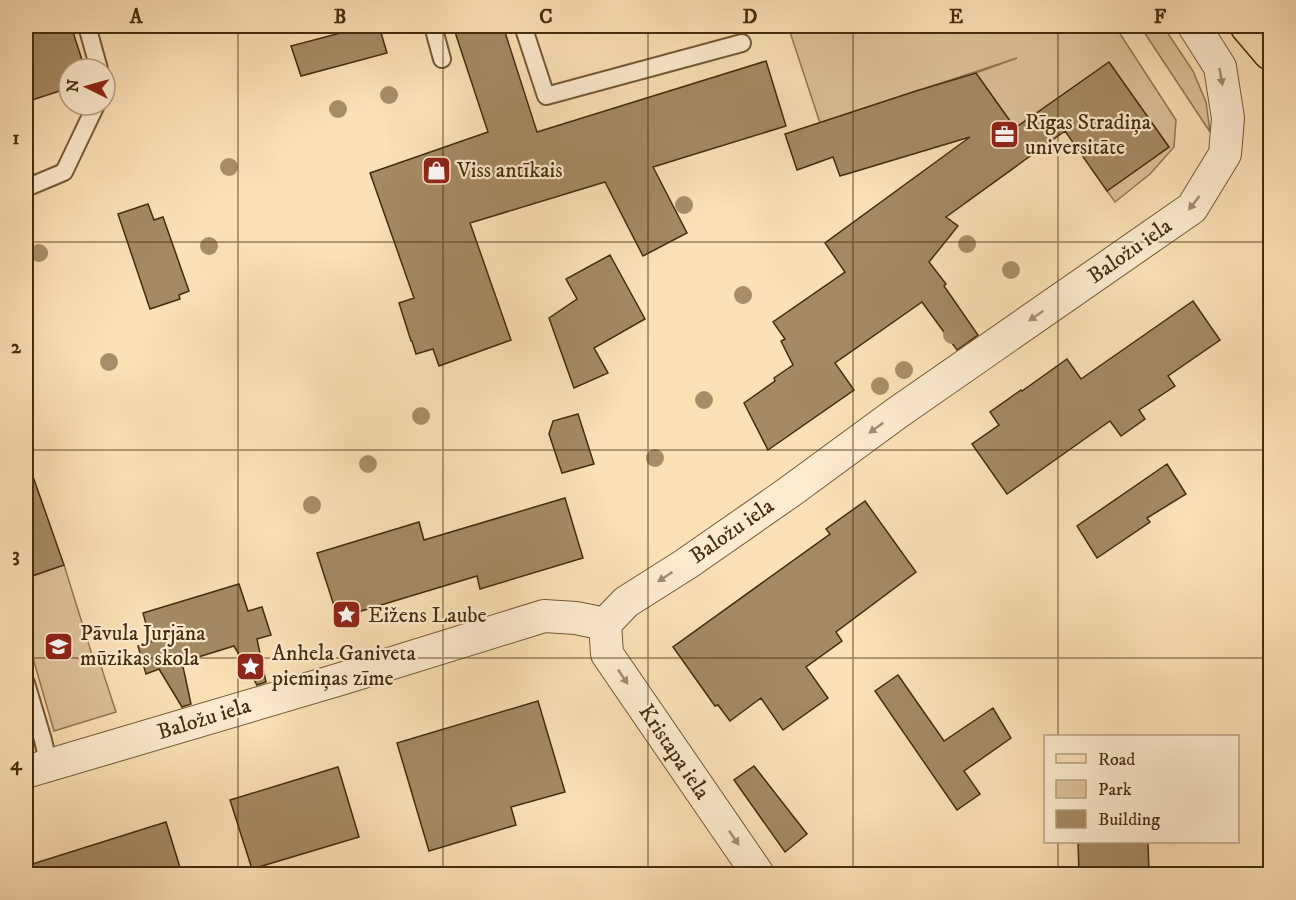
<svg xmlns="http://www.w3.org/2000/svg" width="1296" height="900" font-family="'IM FELL DW Pica',serif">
<rect width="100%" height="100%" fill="#fce0b6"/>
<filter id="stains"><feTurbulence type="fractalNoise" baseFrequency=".00333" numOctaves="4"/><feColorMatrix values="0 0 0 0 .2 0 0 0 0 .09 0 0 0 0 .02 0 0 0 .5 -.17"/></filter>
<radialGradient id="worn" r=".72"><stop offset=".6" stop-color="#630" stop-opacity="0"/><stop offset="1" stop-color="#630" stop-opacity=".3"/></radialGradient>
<path fill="#ddc199" stroke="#927652" stroke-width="1.5" d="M788,26H1115L1176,120L1174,147L1150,174L1115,202L1107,191L1169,147L1109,63L1015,128L976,73L1017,58L820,123Z
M1140,26H1163L1193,71L1206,102L1210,132Z
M64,565L93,658L98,657L116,712L54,731L26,634V580L27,578Z"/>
<path fill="#a58a64" stroke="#462c0c" stroke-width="1.5" d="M26,26H71L85,69H69V88L26,102Z
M367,26H379L387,53L301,76L291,46Z
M453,26H503L537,132L766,61L786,126L653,167L687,233L643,256L605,182L470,223L511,340L439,366L433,349L416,354L412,341H411L399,303L414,298L370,173L488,132Z
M1109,62L1169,147L1107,191L1065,131L946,217L958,226L929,262L946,284L944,286L978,335L957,350L922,302L835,363L854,390L768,450L744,403L775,381L774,378L793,365L781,341L785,339L773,322L845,272L825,243L970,137L840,176L833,157L797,170L785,134L916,91L976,73L1015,128Z
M148,204L154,220L163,217L189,291L179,295L180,299L150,309L118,214Z
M610,255L645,319L594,348L608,373L574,388L549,318L577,299L566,279Z
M1193,301L1220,340L1168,376L1175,386L1139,410L1145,419L1121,436L1110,421L1007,494L972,444L999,425L990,412L1021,390L1022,391L1067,359L1081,379Z
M578,414L594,464L562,473L549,434L553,421Z
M1167,464L1186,494L1147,518L1150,522L1097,558L1077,526Z
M30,468L64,565L26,578V469Z
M565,498L583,558L480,589L477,576L338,618L317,553L419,522L424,540Z
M865,501L916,572L836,632L842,641L806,667L828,698L783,730L761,698L730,721L718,705L715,706L673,647L830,534L826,529Z
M239,584L248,611L262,607L271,635L257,639L266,682L257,685L234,646L182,662L191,704L182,707L159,669L146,674L138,646L151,642L143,613Z
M898,675L944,741L993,708L1011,738L964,771L980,794L957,810L875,691Z
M538,701L565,792L511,807L516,825L429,851L397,743Z
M754,766L807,834L785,852L734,780Z
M338,767L359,837L252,869L230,800Z
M166,822L182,874H26V866Z
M1078,842H1148L1149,874H1079Z"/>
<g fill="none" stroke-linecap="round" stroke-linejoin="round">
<defs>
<path id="lane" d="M87,26L99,69
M433,26L442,59
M523,26L546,96L742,43
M26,188L64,172L96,105
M26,683L43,740L49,766"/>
<path id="street" d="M605,624L626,602L686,564L788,493L897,413L1192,208L1225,154L1228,118L1220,67L1194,26
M605,624L607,654L758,874
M26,772L344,678L544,616L576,618L605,624"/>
<path id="primary" d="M1247,26L1270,53"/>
</defs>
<use href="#lane" stroke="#745936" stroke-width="20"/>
<use href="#street" stroke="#745936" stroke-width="34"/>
<use href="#primary" stroke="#462c0c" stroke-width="36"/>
<use href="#lane" stroke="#fdebd0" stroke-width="16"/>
<use href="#street" stroke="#fdebd0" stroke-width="32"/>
<use href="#primary" stroke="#fce0b6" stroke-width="33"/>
</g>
<g fill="#a88e68">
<circle cx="389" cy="95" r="9"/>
<circle cx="338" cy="109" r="9"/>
<circle cx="229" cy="167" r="9"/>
<circle cx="684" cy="205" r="9"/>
<circle cx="967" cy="244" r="9"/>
<circle cx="209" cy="246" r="9"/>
<circle cx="39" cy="253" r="9"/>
<circle cx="1011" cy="270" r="9"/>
<circle cx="743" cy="295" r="9"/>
<circle cx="952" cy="335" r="9"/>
<circle cx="109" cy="362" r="9"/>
<circle cx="904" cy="370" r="9"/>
<circle cx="880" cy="386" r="9"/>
<circle cx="704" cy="400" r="9"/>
<circle cx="421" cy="416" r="9"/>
<circle cx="655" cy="458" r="9"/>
<circle cx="368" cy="464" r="9"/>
<circle cx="312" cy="505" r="9"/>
</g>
<defs><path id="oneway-solid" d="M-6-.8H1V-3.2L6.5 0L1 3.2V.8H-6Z" transform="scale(1.5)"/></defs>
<g fill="#a28c6e">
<use href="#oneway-solid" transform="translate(1221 77) rotate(80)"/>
<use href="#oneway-solid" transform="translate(1194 203) rotate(128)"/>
<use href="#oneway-solid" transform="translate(1036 316) rotate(145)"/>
<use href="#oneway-solid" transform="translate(876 428) rotate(144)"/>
<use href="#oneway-solid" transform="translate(665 577) rotate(147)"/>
<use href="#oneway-solid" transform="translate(623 677) rotate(56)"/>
<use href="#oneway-solid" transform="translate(734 838) rotate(56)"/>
</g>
<path fill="none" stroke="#462c0c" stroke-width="1.5" stroke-opacity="0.55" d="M238,26V874M443,26V874M648,26V874M853,26V874M1058,26V736M26,242H1270M26,450H1270M26,658H1270M1058,842V874"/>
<defs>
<symbol id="office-square" viewBox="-11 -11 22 22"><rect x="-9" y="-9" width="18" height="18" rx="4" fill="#8f2418" stroke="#fdebd0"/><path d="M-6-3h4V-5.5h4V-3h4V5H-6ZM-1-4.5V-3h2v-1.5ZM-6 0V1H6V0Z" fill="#fff"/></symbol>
<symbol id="shop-square" viewBox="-11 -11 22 22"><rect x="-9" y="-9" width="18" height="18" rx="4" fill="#8f2418" stroke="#fdebd0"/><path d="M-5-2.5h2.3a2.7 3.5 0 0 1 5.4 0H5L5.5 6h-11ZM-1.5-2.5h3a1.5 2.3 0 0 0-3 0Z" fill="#fff"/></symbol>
<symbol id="sight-square" viewBox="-11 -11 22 22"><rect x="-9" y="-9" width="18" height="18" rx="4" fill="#8f2418" stroke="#fdebd0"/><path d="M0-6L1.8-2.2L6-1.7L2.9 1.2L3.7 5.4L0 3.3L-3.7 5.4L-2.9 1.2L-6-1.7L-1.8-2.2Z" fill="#fff"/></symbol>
<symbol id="school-square" viewBox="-11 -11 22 22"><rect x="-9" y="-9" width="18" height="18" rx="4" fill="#8f2418" stroke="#fdebd0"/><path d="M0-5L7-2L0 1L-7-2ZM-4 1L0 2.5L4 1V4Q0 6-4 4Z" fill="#fff"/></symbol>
</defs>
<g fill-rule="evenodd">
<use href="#office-square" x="988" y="118" width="33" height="33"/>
<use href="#shop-square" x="420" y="154" width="33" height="33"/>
<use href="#sight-square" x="330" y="598" width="33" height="33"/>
<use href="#school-square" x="42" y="630" width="33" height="33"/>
<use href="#sight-square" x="234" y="650" width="33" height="33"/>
</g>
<g text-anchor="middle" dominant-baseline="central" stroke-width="4.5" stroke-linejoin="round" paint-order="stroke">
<g font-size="22" fill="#462c0c" stroke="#fdebd0" text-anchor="start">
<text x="1025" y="122">Rīgas Stradiņa<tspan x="1025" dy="25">universitāte</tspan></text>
<text x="457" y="170">Viss antīkais</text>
<text x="368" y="615">Eižens Laube</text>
<text x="80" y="633">Pāvula Jurjāna<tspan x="80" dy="25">mūzikas skola</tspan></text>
<text x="272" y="653">Anhela Ganiveta<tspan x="272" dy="25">piemiņas zīme</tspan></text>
</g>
<g font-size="22" fill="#462c0c" stroke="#fdebd0">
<text transform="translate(1130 251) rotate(-35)">Baložu iela</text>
<text transform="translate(732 531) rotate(-35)">Baložu iela</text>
<text transform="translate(204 719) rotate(-17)">Baložu iela</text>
<text transform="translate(674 752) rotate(56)">Kristapa iela</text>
</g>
</g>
<rect width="1296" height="900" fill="none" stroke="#fce0b6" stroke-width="66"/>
<rect x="1044" y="735" width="195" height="108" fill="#fdebd0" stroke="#b49f82" stroke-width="1.5"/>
<rect x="1056" y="754" width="30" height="9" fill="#fce0b6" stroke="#b49f82" stroke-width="1.5"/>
<text x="1098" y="765" font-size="18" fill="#462c0c">Road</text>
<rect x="1056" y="780" width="30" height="18" fill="#ddc199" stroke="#b49f82" stroke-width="1.5"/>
<text x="1098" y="795" font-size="18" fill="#462c0c">Park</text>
<rect x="1056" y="810" width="30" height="18" fill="#a58a64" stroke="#b49f82" stroke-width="1.5"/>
<text x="1098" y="825" font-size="18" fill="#462c0c">Building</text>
<g transform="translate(87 87) rotate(275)"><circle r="28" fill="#fdebd0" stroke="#b49f82" stroke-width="1.5"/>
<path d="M0-4.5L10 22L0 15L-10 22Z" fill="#8f2418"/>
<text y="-9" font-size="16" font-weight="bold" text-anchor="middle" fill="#462c0c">N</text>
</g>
<rect x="33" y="33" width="1230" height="834" fill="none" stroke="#462c0c" stroke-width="2"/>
<g font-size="20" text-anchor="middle" font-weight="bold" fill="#462c0c">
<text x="136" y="23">A</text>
<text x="340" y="23">B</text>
<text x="546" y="23">C</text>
<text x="750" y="23">D</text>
<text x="956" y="23">E</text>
<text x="1160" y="23">F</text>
<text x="16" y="144">1</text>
<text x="16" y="353">2</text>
<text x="16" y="561">3</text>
<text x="16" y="770">4</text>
</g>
<rect width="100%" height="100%" filter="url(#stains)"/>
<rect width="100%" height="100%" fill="url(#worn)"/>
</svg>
